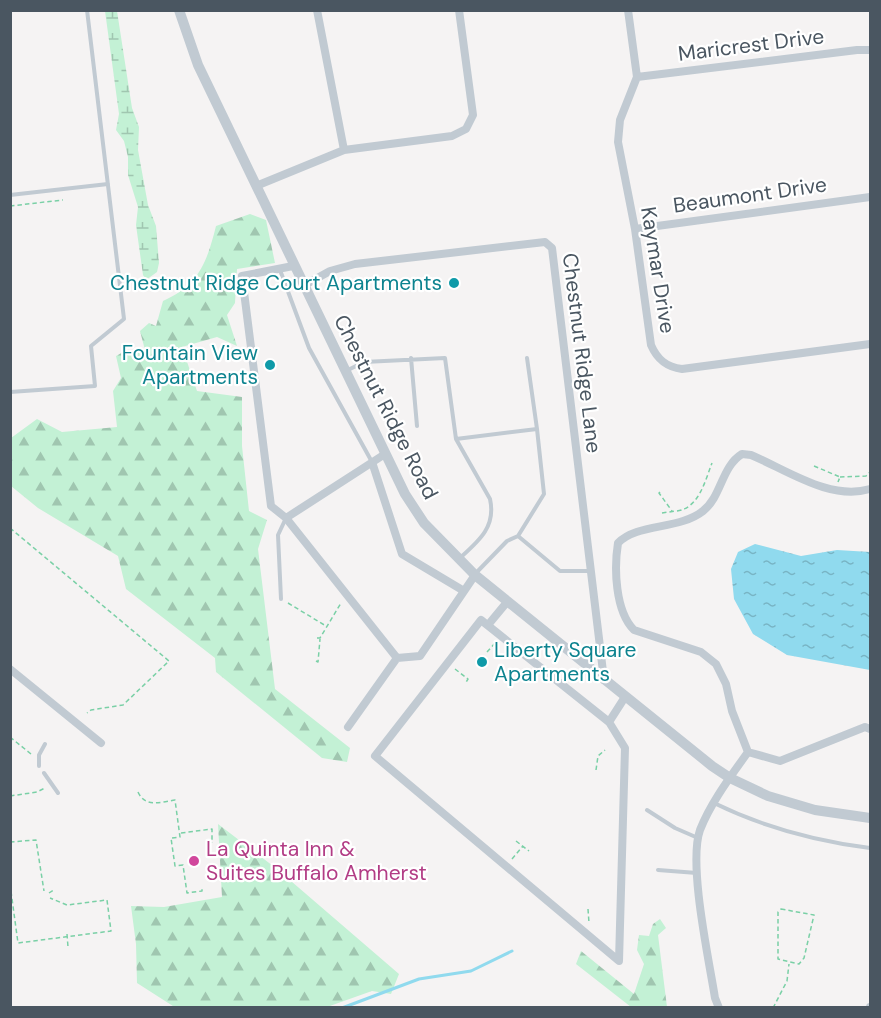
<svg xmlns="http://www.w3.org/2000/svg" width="881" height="1018" font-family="'DM Sans',sans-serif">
<defs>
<pattern id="forest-firs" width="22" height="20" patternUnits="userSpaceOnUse" patternTransform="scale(1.5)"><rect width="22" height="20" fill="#c3f1d5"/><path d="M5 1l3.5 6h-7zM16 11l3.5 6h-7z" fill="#a0c6b0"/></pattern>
<pattern id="wetland-marsh" width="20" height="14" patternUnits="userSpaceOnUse" patternTransform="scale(1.5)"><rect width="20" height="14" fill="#c3f1d5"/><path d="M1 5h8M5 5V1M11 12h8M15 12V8" fill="none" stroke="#a0c6b0"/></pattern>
<pattern id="water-ripples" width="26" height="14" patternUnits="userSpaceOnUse" patternTransform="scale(1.5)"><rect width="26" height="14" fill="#90daee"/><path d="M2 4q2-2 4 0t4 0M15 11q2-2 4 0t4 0" fill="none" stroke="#78b4c4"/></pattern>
</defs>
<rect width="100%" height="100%" fill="#f5f3f3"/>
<path fill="url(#forest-firs)" d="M250,214L266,220L275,263L237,269L235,303L227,315L237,346L217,337L182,347L197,391L242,397V446L249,511L267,520L258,549L275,689L350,748L347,762L322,758L216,672L215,658L126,589L118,556L38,508L11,486V438L37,419L62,432L117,427L113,391L121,378L116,356L125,351L145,350L140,331L149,323L156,326L163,301C199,285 207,262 216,226Z
M218,824L277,869L399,974L391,994L372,991L327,1007L176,1008L137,983L136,944L131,906L164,907L222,897Z
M660,919L666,928L658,935L667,1007H631L576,964L581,951L634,994L644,964L637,950L639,935L649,936L653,924Z"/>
<path fill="url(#wetland-marsh)" d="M105,11H117L132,108L139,127L138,150L148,205L156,226L159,263L157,272L146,280L143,275L136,225L138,207L128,175V157L124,141L116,130L119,114Z"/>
<path fill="url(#water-ripples)" d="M755,544L801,556L837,550L870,552V670L787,655L753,634L734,599L731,569L738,552Z"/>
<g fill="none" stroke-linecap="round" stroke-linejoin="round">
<path stroke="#90daee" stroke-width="3" d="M342,1008L419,979L471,971L512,951"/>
<path stroke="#7ad0a6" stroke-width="1.5" stroke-dasharray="4.5 3" stroke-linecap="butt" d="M10,206L63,200
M814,466L840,477L838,482
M840,477L866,476L870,472
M660,492L659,493L672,511
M677,511C699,508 705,481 712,463
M662,513L676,511
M10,528L169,661L123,705L91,710L87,713
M288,603L326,626
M317,638H320L341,603
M487,652L495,643
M316,661L318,662L320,639
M455,669L468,679L465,684
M10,737L31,754
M596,770L598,756L605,750
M138,792C145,808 161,802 175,800L180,837L171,838L175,866L183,865L187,893L202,891V889
M10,796L37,792L45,788
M181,833L212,829V843
M516,841L529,851
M10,842L36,840L44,891
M512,859L523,846
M10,884L18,943L111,931L107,900L67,905L50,898
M49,893L55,889
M588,909L589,923
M781,909L814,915L804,958L799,964L778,959V912Z
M67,934L68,947
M773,1008L787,981L789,964"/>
<path stroke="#c1cad2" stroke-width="4" d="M10,195L108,184
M280,270L309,348L372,462
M411,358L417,426
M527,358L537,429
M348,370L364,362L445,358L456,439L490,499C496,526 480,540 461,557
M10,392L95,386L91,346L124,319L87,10
M456,439L537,429L544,494L518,536
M475,574L507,541L518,536L560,571H591
M281,599L278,535L286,518
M39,766V755L45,744
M44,773L58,793
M714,803C765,828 815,841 870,848
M647,810L675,828L698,838
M658,870L697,873"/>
<path stroke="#c1cad2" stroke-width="8" d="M317,10L344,150
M628,10L637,77L620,120L618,142L635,229L651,345C657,359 666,367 682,369L870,344
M637,77L857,50H870
M256,186L344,150L452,136L466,129L473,115L459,10
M635,229L870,197
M293,266L242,276L271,506L286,518L397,658
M303,286L330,271L355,264L545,242L552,248L604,680
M372,462L402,554L464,591
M286,518L385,454
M481,620L609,722L625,748L619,961L375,756Z
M488,625L507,602
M10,669L101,743
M609,722L625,697
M348,727L397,658L420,656L475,575
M748,752L732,711L726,684L716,664L701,652L634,630C615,611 614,568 618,543C637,523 679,530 703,511C722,496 721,467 742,454L751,455C787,470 830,501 870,489
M719,1008L715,998C709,960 688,864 700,830C711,802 731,776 748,752L780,761L865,727L870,729
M870,1008V1007"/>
<path stroke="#c1cad2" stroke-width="10" d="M179,10L198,65L405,494L424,523L475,575L712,766L730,778L768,796L815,810L870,818"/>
</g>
<g fill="#0f9aa8" stroke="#fff" stroke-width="2">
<circle cx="454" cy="283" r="6"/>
<circle cx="270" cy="365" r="6"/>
<circle cx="482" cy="662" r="6"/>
</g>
<circle fill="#d1479c" stroke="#fff" stroke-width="2" cx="194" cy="861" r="6"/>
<g text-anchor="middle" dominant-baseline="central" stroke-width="4.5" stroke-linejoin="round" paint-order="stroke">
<g font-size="21" fill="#4a5661" stroke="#fff">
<text transform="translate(751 45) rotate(-7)">Maricrest Drive</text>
<text transform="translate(750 195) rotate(-8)">Beaumont Drive</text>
<text transform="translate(658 270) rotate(81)">Kaymar Drive</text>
<text transform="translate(582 353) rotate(83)">Chestnut Ridge Lane</text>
<text transform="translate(386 407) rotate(63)">Chestnut Ridge Road</text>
</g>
<g font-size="21" fill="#0d838f" stroke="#fff" text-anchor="end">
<text x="442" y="283">Chestnut Ridge Court Apartments</text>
<text x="258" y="353">Fountain View<tspan x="258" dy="24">Apartments</tspan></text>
<text x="494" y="650" text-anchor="start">Liberty Square<tspan x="494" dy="24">Apartments</tspan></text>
</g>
<g font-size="21" fill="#b23c85" stroke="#fff" text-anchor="start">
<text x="206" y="849">La Quinta Inn &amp;<tspan x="206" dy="24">Suites Buffalo Amherst</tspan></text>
</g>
</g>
<rect width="881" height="1018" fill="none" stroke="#4a5661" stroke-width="24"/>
</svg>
